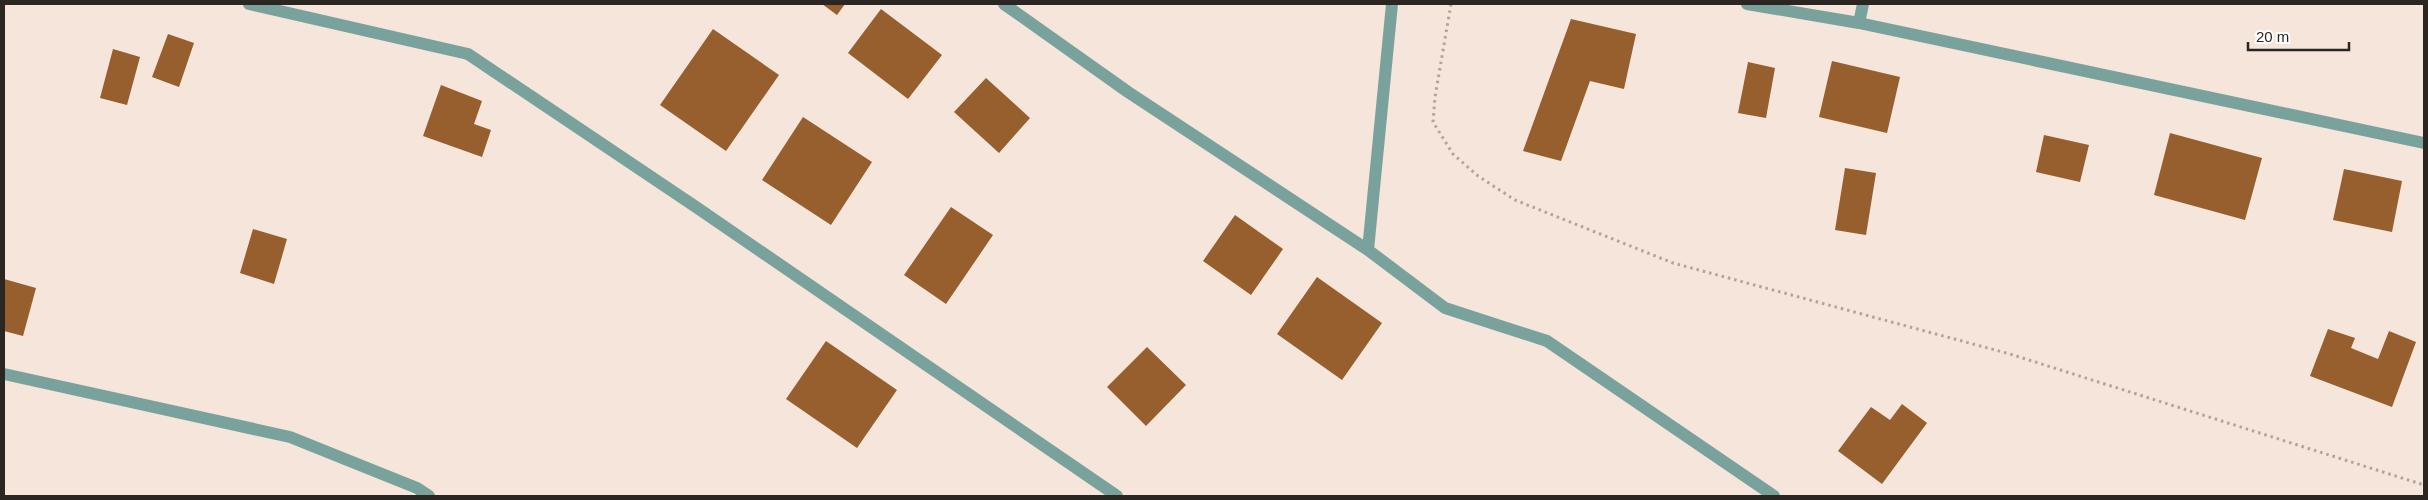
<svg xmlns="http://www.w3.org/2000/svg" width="2428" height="500" font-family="Arial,sans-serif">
<rect width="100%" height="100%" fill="#f5e5da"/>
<path fill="#975e2e" d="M822,4H845L837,15Z
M881,9L942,55L908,99L848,53Z
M1571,19L1636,34L1624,89L1590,81L1561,161L1523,151Z
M713,29L779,75L726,151L660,105Z
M168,34L194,43L179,87L152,77Z
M113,49L140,57L127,105L100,98Z
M1832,61L1900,77L1887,133L1819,117Z
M1748,62L1775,68L1766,118L1738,113Z
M986,78L1030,118L999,153L954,112Z
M441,85L482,101L474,124L491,130L482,157L423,136Z
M803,117L872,162L831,225L762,180Z
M2170,133L2262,158L2245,220L2154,195Z
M2044,135L2089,145L2080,182L2036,172Z
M1845,168L1876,173L1866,235L1835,230Z
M2344,169L2402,181L2392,232L2333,220Z
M951,207L993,235L946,304L904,275Z
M1235,215L1283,249L1251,295L1203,261Z
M253,229L287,239L274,284L240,273Z
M1317,277L1382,323L1342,380L1277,334Z
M4,279L36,288L23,336L4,331Z
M2328,329L2355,338L2351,348L2378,359L2389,331L2416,342L2392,407L2310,376Z
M826,341L897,390L857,448L786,399Z
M1147,347L1186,385L1146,426L1107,387Z
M1902,404L1927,423L1882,484L1838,451L1871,407L1890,420Z"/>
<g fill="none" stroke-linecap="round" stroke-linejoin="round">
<path stroke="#b0a49b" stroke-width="3" stroke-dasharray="2.5 4" stroke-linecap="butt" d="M1451,4L1435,97L1433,122L1453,154L1478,176L1515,200L1673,263L2010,354L2424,485"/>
<path stroke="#7aa29d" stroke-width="12" d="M249,4L468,54L696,207L1117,496
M1004,4L1128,92L1368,250L1445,308L1547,341L1774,496
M1368,250L1392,4
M4,374L290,437L417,488L429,496"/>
<path stroke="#7aa29d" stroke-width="12" d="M1747,4L1859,23L1863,4
M1859,23L2424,143"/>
</g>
<rect width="2428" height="500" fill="none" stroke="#2c2622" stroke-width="10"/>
<path d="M2248 42v8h101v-8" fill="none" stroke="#2c2622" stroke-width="2.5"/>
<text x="2256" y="42" font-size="15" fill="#2c2622" stroke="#ffffff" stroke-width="4" paint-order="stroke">20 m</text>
</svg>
